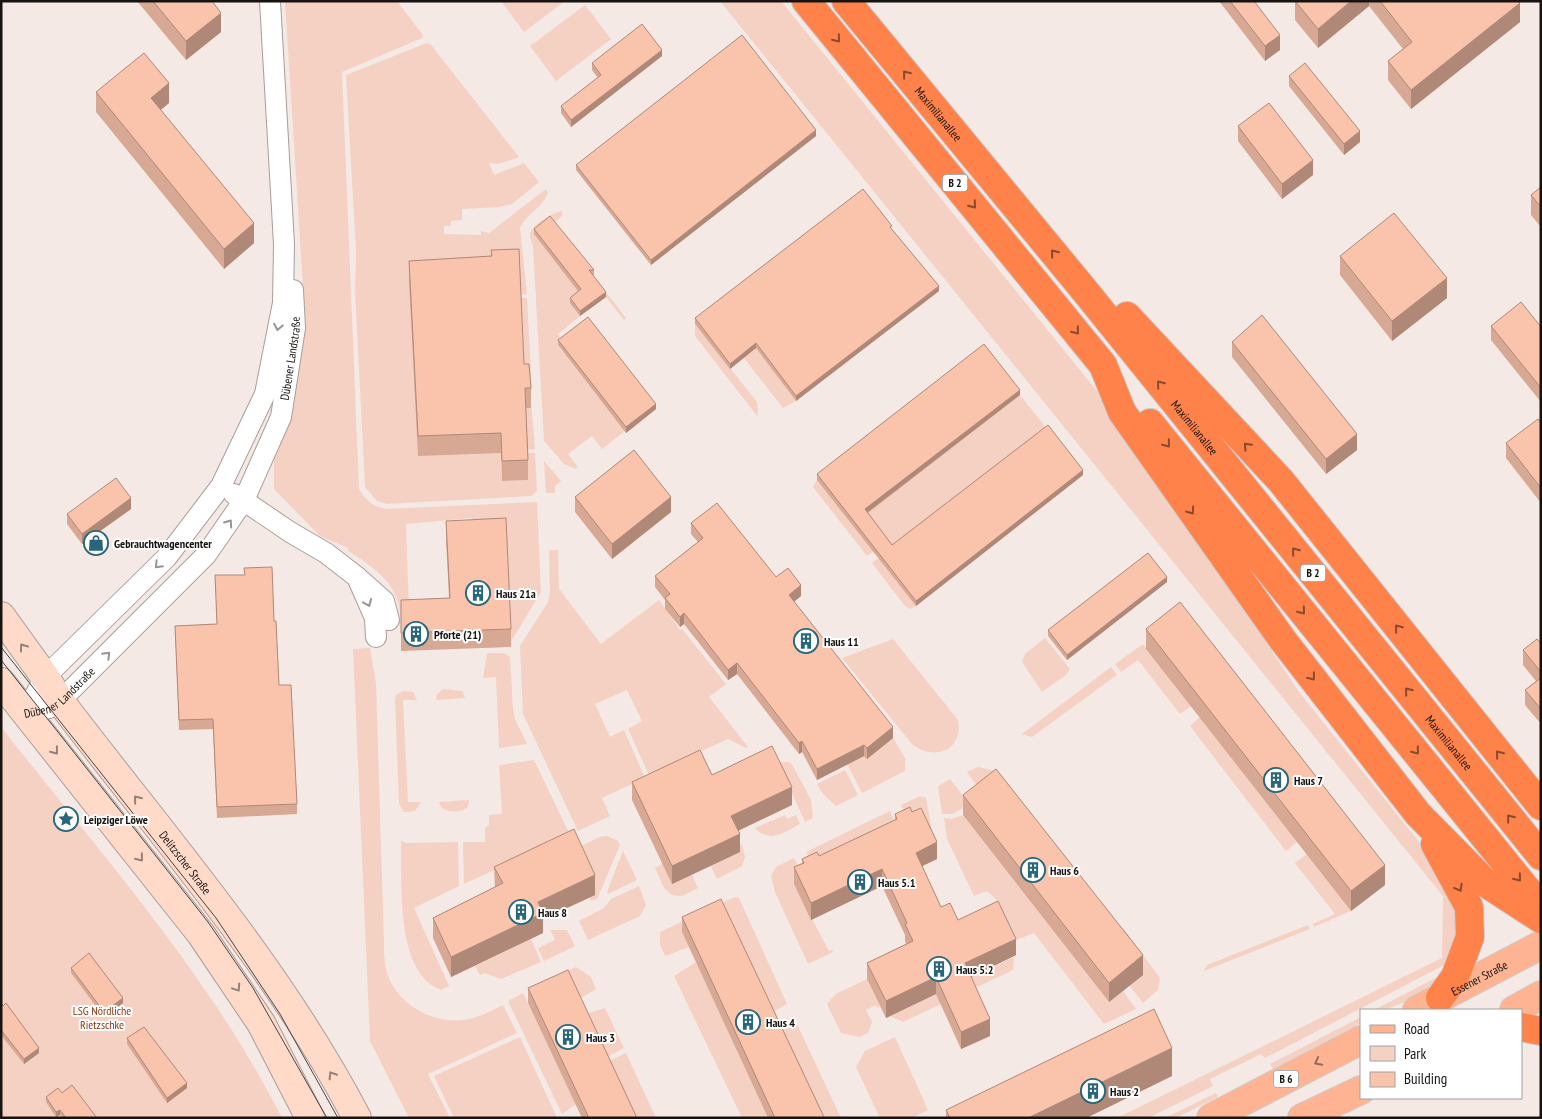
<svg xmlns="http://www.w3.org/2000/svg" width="1542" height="1119" font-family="'PT Sans Narrow',sans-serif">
<rect width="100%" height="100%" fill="#f4e9e5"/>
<path fill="#f5d1c3" d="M285,1H397L423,35L422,38L342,72L359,489C366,501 372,506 386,509L537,502L541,592L512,640L511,647L505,536L490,537L471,518L406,524L409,613L402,618L400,616C400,584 372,566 348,551V548L320,536L274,489V448L292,408L304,303Z
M501,1H565L524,32Z
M720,1H781L1105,401L1299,692L1452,883L1462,908L1454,960L1265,1058L1261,1054L1210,1079L1213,1086L1148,1118H1117L1442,958L1443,896Z
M585,5L611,39L556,81L530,46Z
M427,43L431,45L519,157L498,164L489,163L494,175L524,163L539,182L512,204L499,207L462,209V220L451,221V226H444V234L481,235V231L489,233L546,189L548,193C542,208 527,214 520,227L527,294L520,295L501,453L502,481L528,480L527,453H535L537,491L531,496L387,504L377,501L365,487L355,291L356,251L346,75Z
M562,211V216L553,224L626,318L624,320L595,283L580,316L558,334L563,341L558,346L625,431L602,449L592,436L568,454L578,467L576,469L564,464L544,441L533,247C532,243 530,238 530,235C530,225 554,212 562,211Z
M892,231L767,362L796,401L783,408L744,358Z
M520,298H527L532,391L524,384Z
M695,324L757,402L758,417L695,336Z
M1020,395L1048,430L916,606L910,609L905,606L872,563L879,558L873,552L867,556L813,487L817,480L853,524Z
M531,402L535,449L527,450L525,408Z
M544,461L561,481L555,486V493H546Z
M549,550H558L559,589L601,644L659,600L680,630L682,629L726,684L709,697L748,747L746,748L728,739L649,775L628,729L642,721L627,690L595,704L610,737L624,730L645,778L602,798L610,816L578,831L523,714L520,646L548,602L550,593Z
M1045,638L1070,669L1066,675L1042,692L1022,662L1025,654Z
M893,639L958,720C964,750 934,762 912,744L842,658Z
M1143,644L1191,706L1180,714L1138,660L1121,672L1115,664Z
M370,648L376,684L384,942C384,953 384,965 388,976C399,1005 433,1024 464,1020C478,1018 491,1011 503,1005L517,1033L428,1074L450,1118H409L370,1041L353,649Z
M487,653H504L510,657L513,709L515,719L527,744L499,748L496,677L483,678Z
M1111,667L1117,675L1032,737L1022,734Z
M443,689L462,691L465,698L436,700L437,694Z
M403,691L413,692L417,700H403L408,802H421L415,811L404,812L399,804L395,700L396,695Z
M1200,717L1297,842L1286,851L1190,726Z
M1,727C100,853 209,974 282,1118H1Z
M893,738L905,758V771L862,793L839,748Z
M534,760L570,835L464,884L463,842H485V828L489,825V815L502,814L499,765Z
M778,762H789L792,764L811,800L813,818L805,822Z
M978,767L997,771L1004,778L983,794L967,772Z
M845,770L858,795L836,806L822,793L817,784Z
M950,779L969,804L953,814H942L938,786Z
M920,796L926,798L937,859L922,825L912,829L901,805Z
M469,800L468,807C461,813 448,813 441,807L439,802Z
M890,811L898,829L815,870L806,852Z
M785,815L787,819L796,815L800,824C785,832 770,844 755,828Z
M963,815L1109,1002L1123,991L1136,1009L1104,1024L1034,933L1016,940L998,901L987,891L974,896L947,839L944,818L951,819Z
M607,836L617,840L620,845L597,899L591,901L574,849L600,837Z
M401,841L407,843L458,842L459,886L414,908L449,986L441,990C395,973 402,883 401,841Z
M742,844L745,857L742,866L717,879L711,866Z
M623,851L637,880L608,894L607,892Z
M1307,854L1351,911L1314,927L1313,924L1335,914L1295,863Z
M794,858L804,879L794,885L829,951L832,950L833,952L808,964L775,892L771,876L776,867Z
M662,864L692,875L698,888L682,896L672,895L664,888L655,868Z
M639,886L646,905L640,916L588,940L579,921L604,908L611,899Z
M735,897L739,898L787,1004L769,1014L682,932L689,947L665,956L660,945V932Z
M1308,925L1310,929L1204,971L1207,965Z
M1124,929L1160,978L1158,990L1143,1003L1130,986L1113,937Z
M550,930H567L575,946L544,961L538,948L555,940Z
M531,939L541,962L501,979L485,973L480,975L475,966Z
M1014,957L1013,970L903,1022L890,1016Z
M696,962L768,1118H742L674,976Z
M576,967L591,977L596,989L576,1001L563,973Z
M1443,974C1426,991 1399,1010 1374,1010Z
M867,979L880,1006L877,1008L876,1005L866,1010L872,1022L868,1033L859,1037L841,1033L827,1004L836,994Z
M523,993L576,1104L562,1114L508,1001Z
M605,1008L624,1048L603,1059L582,1015Z
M1361,1017V1023L1273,1069L1270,1064Z
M793,1023L797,1024L841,1118H817L776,1030Z
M520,1037L557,1118H454L434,1076Z
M895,1037L928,1110L912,1118H880L856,1067L865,1051Z
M626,1053L656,1118H630L605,1063Z
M1216,1093L1218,1097L1176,1118H1165Z"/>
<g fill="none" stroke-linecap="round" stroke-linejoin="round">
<defs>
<g id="street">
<path d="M234,494L290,532L326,553L357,577"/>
<path d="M376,637L375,618L357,577L384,601L389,620"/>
<path d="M25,713L45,677L167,557L221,486L265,394L283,303L284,244L270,1"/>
<path id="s1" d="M25,713L49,708L60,701L206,555L244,500L281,417L295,328L293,290"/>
</g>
<g id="secondary">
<path id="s2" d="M1,616L45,677L60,701C163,837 277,965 357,1118"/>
<path d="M1,682L201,934L261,1023L310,1118"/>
</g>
<g id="primary">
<path id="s3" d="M1417,1010L1541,945"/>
<path d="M1514,1010L1541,995"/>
<path d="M1211,1118L1361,1040"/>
<path d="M1302,1118L1361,1090"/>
</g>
<g id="highway">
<path d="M806,1L1103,365L1122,412L1282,639L1418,814L1487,884L1541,919"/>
<path id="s4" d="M846,1L1085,291L1541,856"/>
<path d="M1127,316L1281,481L1541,806"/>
<path d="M1150,423L1529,892"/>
<path d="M1435,844L1469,907L1470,937L1455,977L1440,998"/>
<path d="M1521,1027L1541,1031"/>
</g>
</defs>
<use href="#street" stroke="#a89e9a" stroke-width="22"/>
<use href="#secondary" stroke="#a89e9a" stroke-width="30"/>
<use href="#primary" stroke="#cccbcb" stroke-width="30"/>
<use href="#highway" stroke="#cccbcb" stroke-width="30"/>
<use href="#street" stroke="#fff" stroke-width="20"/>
<use href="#secondary" stroke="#ffdac9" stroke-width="28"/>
<use href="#primary" stroke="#feb492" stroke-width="28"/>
<use href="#highway" stroke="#fe824a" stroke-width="28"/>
<path stroke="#494442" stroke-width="1" d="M1,647L216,918L280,1014L338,1118
M1,660L208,922L253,988L327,1118"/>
</g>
<path fill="#d7a894" d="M137,1H212L221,32L186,60Z
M1219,1H1254L1280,50L1265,61Z
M1295,1H1518L1520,22L1411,109L1388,80V61L1403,49L1369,6L1318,48L1295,20Z
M662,56L571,127L561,113V106L598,78L592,70V63Z
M1289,76L1360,142L1344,155L1289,86Z
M96,92L169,103L160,110L254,243L224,269L96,112Z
M1238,126L1313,175L1282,199L1238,141Z
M816,136L651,265L576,170V165Z
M1541,187V227L1531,215V195Z
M534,229L594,270V275H593L606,297L580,316L570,303V298L578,291L534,234Z
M892,230L939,291L796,401L756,348L730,369L695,324V318Z
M491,250L531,388V408H526L528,460V480L502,481L501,453L418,456L409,280V261L491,256Z
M1340,256L1447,298L1392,341L1340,275Z
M1491,326L1541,327V402L1491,340Z
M558,340L656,409L626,433L558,345Z
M1232,342L1357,450L1326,474L1232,357Z
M1020,395L868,513L892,545L1083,475L916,606L817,480V474Z
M1541,423V503L1506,458V443Z
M575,497L671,512L612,559L575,512Z
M131,509L82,544L67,524V514Z
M446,521L511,629V647L401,651V600L449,598L446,539Z
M691,523L776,577L801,596L794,601L893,738L867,759L864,756L817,780L802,752L799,754L737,674L728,680L684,624L680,627L665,609V600L655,587V576L698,542L691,534Z
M215,575L274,621L279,685L297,804V814L217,818L213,729L179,730L175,626L217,624Z
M1167,582L1067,660L1048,636V630Z
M1146,629L1385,885L1351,911L1146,649Z
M1541,644V724L1525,705V690L1536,681L1523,665V650Z
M632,782L792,805L738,831L740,852L672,884L632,800Z
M963,795L1143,975L1109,1002L963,815Z
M895,814L937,859L922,866L941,907L958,920L1016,955L971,977L990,1036L961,1049L936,994L886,1018L867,979V963L906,944L905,941V935L882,886L811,920L794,884V867L802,863V859L819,856L895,820Z
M494,867L595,895L543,919V933L451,977L433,938V918L495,887Z
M682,917L824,1118H768L682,932Z
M71,968L123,1003L104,1017L71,973Z
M528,988L637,1118H582L528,1003Z
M1,1003L39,1053L24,1064L1,1035Z
M127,1038L187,1088L167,1103L127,1044Z
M1172,1076L1086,1118H946V1110Z
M62,1093L97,1118H62L60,1115L56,1117L46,1102V1097Z"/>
<path fill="#af8878" d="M1351,1H1369V6L1318,48V29Z
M1520,3V22L1411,109V90Z
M221,13V32L186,60V41Z
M1280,35V50L1265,61V46Z
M662,50V56L571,127V120Z
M169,83V103L151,118V98Z
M816,130V136L651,265V260Z
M1360,131V142L1344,155V144Z
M1313,160V175L1282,199V184Z
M254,223V243L224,269V249Z
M1447,278V298L1392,341V321Z
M939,286V291L796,401V396Z
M606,292V297L580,316V311Z
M756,343V348L730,369V364Z
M1020,390V395L865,514V509Z
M656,404V409L626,433V427Z
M1357,434V450L1326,474V459Z
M1083,470V475L916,606V601Z
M671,497V512L612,559V544Z
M131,498V509L82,544V534Z
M1167,577V582L1067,660V655Z
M801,585V596L789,606V595Z
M684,613V624L680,627V617Z
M737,663V674L728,680V670Z
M893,727V738L867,759V748Z
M802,741V752L799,754V743Z
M864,745V756L817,780V769Z
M792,787V805L731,834V816Z
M740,834V852L672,884V866Z
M937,842V859L916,869V853Z
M1385,865V885L1351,911V891Z
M882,869V886L811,920V903Z
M595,875V895L543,919V933L451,977V957L538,902Z
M1016,939V955L965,980V963Z
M1143,955V975L1109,1002V983Z
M936,977V994L886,1018V1001Z
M123,998V1003L104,1017V1012Z
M990,1019V1036L961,1049V1032Z
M39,1048V1053L24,1064V1059Z
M1172,1048V1076L1086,1118H1028Z
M187,1083V1088L167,1103V1098Z
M60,1110V1115L56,1117V1112Z"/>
<path fill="#fac3ac" stroke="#af8878" d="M153,1H212L221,13L186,41Z
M1230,1H1254L1280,35L1265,46Z
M1295,1H1351L1318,29Z
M1380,1H1518L1520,3L1411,90L1388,61L1412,42Z
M642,24L662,50L571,120L561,106L601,75L592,63Z
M742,35L816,130L651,260L576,165Z
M144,53L169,83L151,98L254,223L224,249L96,92Z
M1305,63L1360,131L1344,144L1289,76Z
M1269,103L1313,160L1282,184L1238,126Z
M1541,187V207L1531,195Z
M863,189L892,226L890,227L939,286L796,396L756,343L730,364L695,318Z
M1394,213L1447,278L1392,321L1340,256Z
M550,216L594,270H589L606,292L580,311L570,298L581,289L534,229Z
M519,249L524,364H529L531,388H525L528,460L502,461L501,433L418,436L409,261L492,256L491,250Z
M1521,302L1541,327V388L1491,326Z
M1262,315L1357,434L1326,459L1232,342Z
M588,317L656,404L626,427L558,340Z
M984,344L1020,390L865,509L892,545L1048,425L1083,470L916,601L817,474Z
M1538,419L1541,423V488L1506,443Z
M634,450L671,497L612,544L575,497Z
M116,478L131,498L82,534L67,514Z
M717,503L776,577L788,568L801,585L789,595L893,727L867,748L864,745L817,769L802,741L799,743L737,663L728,670L684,613L680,617L665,598L670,594L655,576L703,538L691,523Z
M506,518L511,629L401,633V600L450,598L446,521Z
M1148,553L1167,577L1067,655L1048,630Z
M272,567L274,621H276L279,685H291L297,804L217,807L213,719L179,720L175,626L217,624L215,575H245L244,568Z
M1180,602L1385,865L1351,891L1146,629Z
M1537,639L1541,644V672L1523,650Z
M1541,678V709L1525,690Z
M772,746L792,787L731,816L740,834L672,866L632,782L700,750L712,775Z
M996,769L1143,955L1109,983L963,795Z
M910,807L912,812L921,808L937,842L916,853L941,907L950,903L958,920L998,901L1016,939L965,963L990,1019L961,1032L936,977L886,1001L867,963L913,941L905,924L907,923L882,869L811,903L794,867L804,863L802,859L817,852L819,856L897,819L895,814Z
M574,829L595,875L538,902L543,913L451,957L433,918L503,883L494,867Z
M721,899L824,1117L822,1118H775L682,917Z
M89,953L123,998L104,1012L71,968Z
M568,970L637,1118H589L528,988Z
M1,1003L3,1006L6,1003L39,1048L24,1059L1,1030Z
M1154,1009L1172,1048L1028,1118H950L946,1110Z
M144,1027L187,1083L167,1098L127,1038Z
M72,1085L97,1118H66L60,1110L56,1112L46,1097L58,1088L62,1093Z"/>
<defs><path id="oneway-chevron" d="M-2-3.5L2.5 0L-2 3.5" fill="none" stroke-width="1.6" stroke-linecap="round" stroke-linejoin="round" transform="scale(1.25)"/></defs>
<g stroke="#8a4a2e">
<use href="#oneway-chevron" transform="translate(837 39) rotate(51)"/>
<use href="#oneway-chevron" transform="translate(906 74) rotate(-129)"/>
<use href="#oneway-chevron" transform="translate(973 205) rotate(51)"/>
<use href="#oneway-chevron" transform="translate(1054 253) rotate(-129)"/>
<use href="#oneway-chevron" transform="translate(1076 331) rotate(51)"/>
<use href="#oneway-chevron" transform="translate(1160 384) rotate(-129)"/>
<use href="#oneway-chevron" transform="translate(1167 444) rotate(51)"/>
<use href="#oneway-chevron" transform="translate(1247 446) rotate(-133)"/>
<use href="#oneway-chevron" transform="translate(1191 511) rotate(55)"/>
<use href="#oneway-chevron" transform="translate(1295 551) rotate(-129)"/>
<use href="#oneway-chevron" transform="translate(1302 611) rotate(51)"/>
<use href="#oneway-chevron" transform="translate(1398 628) rotate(-129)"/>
<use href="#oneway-chevron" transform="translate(1312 677) rotate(52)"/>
<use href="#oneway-chevron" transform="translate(1408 691) rotate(-129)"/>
<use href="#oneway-chevron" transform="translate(1416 751) rotate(51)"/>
<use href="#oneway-chevron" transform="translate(1499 754) rotate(-129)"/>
<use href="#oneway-chevron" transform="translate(1510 818) rotate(-129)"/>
<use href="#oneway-chevron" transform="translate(1518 878) rotate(51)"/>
<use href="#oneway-chevron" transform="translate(1459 888) rotate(61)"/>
</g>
<g stroke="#969594">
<use href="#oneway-chevron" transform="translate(278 327) rotate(101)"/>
<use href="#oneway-chevron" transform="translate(229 523) rotate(-55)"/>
<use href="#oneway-chevron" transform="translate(158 565) rotate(135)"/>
<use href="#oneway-chevron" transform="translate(368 603) rotate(67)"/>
<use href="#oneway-chevron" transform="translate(107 655) rotate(-45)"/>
</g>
<g stroke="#968076">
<use href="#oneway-chevron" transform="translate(23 647) rotate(-126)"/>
<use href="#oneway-chevron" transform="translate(55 751) rotate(52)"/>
<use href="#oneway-chevron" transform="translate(137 799) rotate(-129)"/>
<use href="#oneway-chevron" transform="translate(140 858) rotate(51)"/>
<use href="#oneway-chevron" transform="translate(237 988) rotate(56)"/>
<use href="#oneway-chevron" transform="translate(332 1075) rotate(-122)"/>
</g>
<use stroke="#966c58" href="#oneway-chevron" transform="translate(1318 1062) rotate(152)"/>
<defs>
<symbol id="shop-ring" viewBox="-11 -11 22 22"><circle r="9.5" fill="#fff" stroke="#27667b" stroke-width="1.5"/><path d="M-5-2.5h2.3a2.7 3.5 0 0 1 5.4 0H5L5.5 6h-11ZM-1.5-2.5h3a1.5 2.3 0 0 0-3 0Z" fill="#27667b"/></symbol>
<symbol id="building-ring" viewBox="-11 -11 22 22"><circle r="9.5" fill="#fff" stroke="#27667b" stroke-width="1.5"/><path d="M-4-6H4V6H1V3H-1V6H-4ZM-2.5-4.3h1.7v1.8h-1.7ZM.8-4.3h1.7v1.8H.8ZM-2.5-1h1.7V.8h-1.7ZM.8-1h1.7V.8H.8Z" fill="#27667b"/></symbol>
<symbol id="sight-ring" viewBox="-11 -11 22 22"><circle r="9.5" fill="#fff" stroke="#27667b" stroke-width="1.5"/><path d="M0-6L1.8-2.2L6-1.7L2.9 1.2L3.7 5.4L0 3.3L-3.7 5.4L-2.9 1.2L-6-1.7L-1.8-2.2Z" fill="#27667b"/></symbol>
</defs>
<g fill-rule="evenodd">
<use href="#shop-ring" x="82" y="529" width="28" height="28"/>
<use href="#building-ring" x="464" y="579" width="28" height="28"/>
<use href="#building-ring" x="402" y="620" width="28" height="28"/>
<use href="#building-ring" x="792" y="627" width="28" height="28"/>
<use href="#building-ring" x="1262" y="766" width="28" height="28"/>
<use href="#sight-ring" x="52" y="805" width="28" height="28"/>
<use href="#building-ring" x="1019" y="856" width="28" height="28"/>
<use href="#building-ring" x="846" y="868" width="28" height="28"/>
<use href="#building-ring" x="507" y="898" width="28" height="28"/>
<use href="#building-ring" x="925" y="955" width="28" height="28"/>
<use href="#building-ring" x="734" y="1008" width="28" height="28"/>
<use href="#building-ring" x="554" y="1023" width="28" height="28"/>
<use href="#building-ring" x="1079" y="1077" width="28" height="28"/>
</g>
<g text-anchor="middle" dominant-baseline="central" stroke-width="4" stroke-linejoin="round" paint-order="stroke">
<g fill="#fff" stroke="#5c5a58" stroke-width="1">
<rect x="942.5" y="174.5" width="25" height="17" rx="4"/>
<rect x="1300.5" y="564.5" width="25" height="17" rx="4"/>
<rect x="1273.5" y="1070.5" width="25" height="17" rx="4"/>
</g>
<g font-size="11" font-weight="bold" fill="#161311">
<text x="955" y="183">B 2</text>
<text x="1313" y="573">B 2</text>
<text x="1286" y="1079">B 6</text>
</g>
<g font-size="12" fill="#161311" stroke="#fff">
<text stroke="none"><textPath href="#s4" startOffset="146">Maximilianallee</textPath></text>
<text stroke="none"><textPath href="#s1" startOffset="461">Dübener Landstraße</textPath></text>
<text stroke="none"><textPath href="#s4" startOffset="551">Maximilianallee</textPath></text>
<text stroke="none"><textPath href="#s1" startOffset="41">Dübener Landstraße</textPath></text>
<text stroke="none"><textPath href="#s4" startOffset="956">Maximilianallee</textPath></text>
<text stroke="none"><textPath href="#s2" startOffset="308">Delitzscher Straße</textPath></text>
<text stroke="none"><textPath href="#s3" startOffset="70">Essener Straße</textPath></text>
</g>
<g font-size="12" font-weight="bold" fill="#161311" stroke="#fff" text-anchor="start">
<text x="114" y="543">Gebrauchtwagencenter</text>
<text x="496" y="593">Haus 21a</text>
<text x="434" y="634">Pforte (21)</text>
<text x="824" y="641">Haus 11</text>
<text x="1294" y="780">Haus 7</text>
<text x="84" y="819">Leipziger Löwe</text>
<text x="1050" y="870">Haus 6</text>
<text x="878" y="882">Haus 5.1</text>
<text x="538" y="912">Haus 8</text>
<text x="956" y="969">Haus 5.2</text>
<text x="766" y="1022">Haus 4</text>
<text x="586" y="1037">Haus 3</text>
<text x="1110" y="1091">Haus 2</text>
</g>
<g font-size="12" fill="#883912" stroke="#fff">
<text x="102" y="1010">LSG Nördliche<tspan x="102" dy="14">Rietzschke</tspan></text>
</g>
</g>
<rect width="1542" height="1119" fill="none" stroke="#161311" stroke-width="5"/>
<rect x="1360" y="1009" width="162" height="90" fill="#ffffff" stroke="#a2a1a0"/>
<rect x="1370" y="1025" width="25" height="8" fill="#feb492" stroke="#a2a1a0"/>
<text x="1404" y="1034" font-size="15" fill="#161311">Road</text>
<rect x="1370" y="1046" width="25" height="15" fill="#f5d1c3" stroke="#a2a1a0"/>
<text x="1404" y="1059" font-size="15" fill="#161311">Park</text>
<rect x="1370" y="1072" width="25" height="15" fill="#fac3ac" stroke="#a2a1a0"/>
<text x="1404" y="1084" font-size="15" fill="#161311">Building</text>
</svg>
